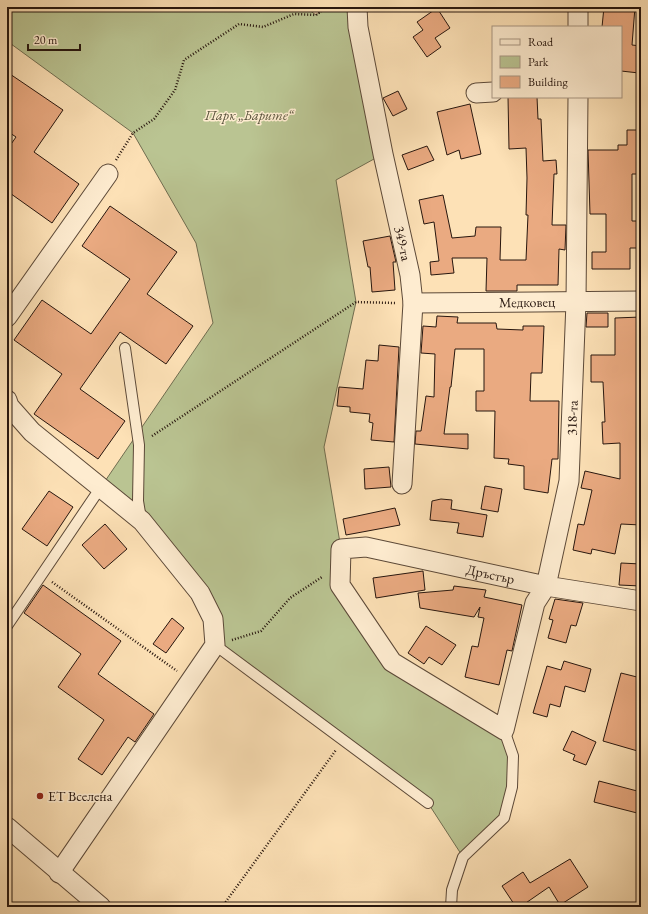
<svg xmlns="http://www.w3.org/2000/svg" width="648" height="914" font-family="'EB Garamond',serif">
<rect width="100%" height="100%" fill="#fde1b6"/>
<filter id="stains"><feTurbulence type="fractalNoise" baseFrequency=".005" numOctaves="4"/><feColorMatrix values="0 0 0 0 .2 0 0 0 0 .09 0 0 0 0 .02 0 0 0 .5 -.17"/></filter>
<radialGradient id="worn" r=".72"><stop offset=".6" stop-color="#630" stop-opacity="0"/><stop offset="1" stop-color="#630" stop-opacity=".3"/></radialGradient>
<path fill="#bac492" stroke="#706d50" d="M7,7H305L316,15L327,7H357L383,154L336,180L356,302L324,447L341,549L340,585L392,662L504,730L513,756L504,818L463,857L428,803L215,645L213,619L101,487L213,323L196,243L133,133L7,41Z"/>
<path fill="#eaaa81" stroke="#27160e" d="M604,7H635L632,45L641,46L639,73L621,71V27H602Z
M437,8L450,28L435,38L441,47L427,57L413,37L423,30L417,22Z
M7,72L63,110L34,152L79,184L52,223L7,191V150L16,137L7,131Z
M398,91L407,109L393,116L383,98Z
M508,97H537L538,119H541L543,161L556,160L557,174H554L552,225H566L565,250L559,249L558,285H517V291H486L487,258H452L454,273L431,275L430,262L439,261L434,222L424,224L419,200L443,195L452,238L475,236L476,227H501L500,260H526L528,215H526L527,178L526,148L509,149Z
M470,104L481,154L461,159L459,150L447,155L437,112Z
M627,130H641V174H632V221H639V248H630V269H592V252H606V214H590L588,150H618V145H627Z
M427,146L434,160L408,170L402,155Z
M110,206L177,252L147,294L193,326L166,364L120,332L80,389L125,421L98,459L34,414L62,374L14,340L42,300L91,334L130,279L82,246Z
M390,236L396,262H393L395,290L372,292L370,267H368L363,241Z
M587,313H608V327H586Z
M437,316L458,317L457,323H496L497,329L523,330V326H544L542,373H531L530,401H559L558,459H552L548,493L524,489V466L508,464L509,459L494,458L495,411H476V391H484V349H455L451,387H450L444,434H468V449L415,444L416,431H421L426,396L434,397L435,354L421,353L423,326L436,327Z
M641,317V418H639L641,525L621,524L615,554L592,549L591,554L573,550L578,524L584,525L592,490L581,488L585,471L620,479V443L603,444L602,422H605L603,382H591V355H615V318Z
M379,345L399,347L394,442L371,440L373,423L369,422L370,414L350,412V407L337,406L339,387L363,389L366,360L378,361Z
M389,467L391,487L365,489L364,469Z
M485,486L502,489L498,512L481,509Z
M49,491L73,507L47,546L22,529Z
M441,499L452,500L451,509L487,515L483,537L457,533L459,523L430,520L432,501Z
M395,508L400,525L346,535L343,519Z
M105,524L127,549L104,569L82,545Z
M621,563L641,564V586L619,585Z
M423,571L425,590L376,598L373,578Z
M43,585L121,641L98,674L154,714L135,742L128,737L102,775L78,759L104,720L58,687L81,654L24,613Z
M454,586L486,590L484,597L522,605L512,651L507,650L499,685L465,677L472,646L478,647L484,618L478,617L480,607L474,617L420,608L418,593L453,590Z
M555,599L583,603L576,626L571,625L566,643L548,638L553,620L549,619Z
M172,618L184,628L166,653L153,644Z
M426,626L456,645L442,665L429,657L424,664L408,653Z
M564,661L591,669L585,692L565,686L560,707L550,704L547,717L533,713L547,666L561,670Z
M621,673L641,678V752L603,741Z
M572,731L596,742L586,765L573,760L575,755L563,750Z
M599,781L641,792V814L594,802Z
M570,859L588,887L560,905L549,887L520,907H516L502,886L523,872L530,883Z"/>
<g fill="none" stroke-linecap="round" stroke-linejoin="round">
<defs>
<path id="service" d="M125,348L139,445L138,501L141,519
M7,626L101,487
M215,645L428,803
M451,907L452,890L463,857L504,818L512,787L513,756L504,730"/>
<g id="minor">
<path id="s1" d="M357,7L358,27L383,154L410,275L413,303L402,484"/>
<path d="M578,27V7"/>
<path d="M476,93L493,92"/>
<path id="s2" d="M578,97L576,302L569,481L546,586L535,603L504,730L392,662L340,585L341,549L366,547L546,586L641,601"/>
<path id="s3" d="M413,303L641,301"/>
<path d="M7,317L108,174"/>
<path d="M7,400L9,406L32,432L142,521L200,593L213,619L215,645L59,873"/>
<path d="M7,827L101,907"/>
</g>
</defs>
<use href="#service" stroke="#5c4938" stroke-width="12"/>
<use href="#minor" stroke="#5c4938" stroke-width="21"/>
<path stroke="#27160e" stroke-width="2.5" stroke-dasharray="1 2" stroke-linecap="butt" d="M116,160L133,133L154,119L175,90L184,60L239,24L263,27L294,14L316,15L327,7
M152,436L356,302L395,303
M52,582L177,671
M232,640L261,631L290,598L322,577
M222,907L336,750"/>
<use href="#service" stroke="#feecd0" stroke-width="10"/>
<use href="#minor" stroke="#feecd0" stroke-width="19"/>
</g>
<circle fill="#8f2418" stroke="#feecd0" stroke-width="1.5" cx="40" cy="796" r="4"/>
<g text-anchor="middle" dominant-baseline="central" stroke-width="3" stroke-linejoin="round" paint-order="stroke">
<g font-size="14" font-style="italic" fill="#5a533c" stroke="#feecd0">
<text x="249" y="115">Парк „Барите“</text>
</g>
<g font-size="14" fill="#27160e" stroke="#feecd0">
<text stroke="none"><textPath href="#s1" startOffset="241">349-та</textPath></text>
<text stroke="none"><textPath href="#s3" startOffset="114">Медковец</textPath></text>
<text transform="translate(572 418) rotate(-88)">318-та</text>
<text stroke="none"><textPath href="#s2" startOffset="1055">Дръстър</textPath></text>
</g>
<g font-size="14" fill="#27160e" stroke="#feecd0" text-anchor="start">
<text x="48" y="796">ЕТ Вселена</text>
</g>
</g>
<rect width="648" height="914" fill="none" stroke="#fde1b6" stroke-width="24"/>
<rect x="8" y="8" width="632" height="898" fill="none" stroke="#27160e" stroke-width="2"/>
<rect x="12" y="12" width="624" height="890" fill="none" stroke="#27160e"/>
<rect x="492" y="26" width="130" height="72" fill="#feecd0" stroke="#a89682"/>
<rect x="500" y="39" width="20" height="6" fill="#feecd0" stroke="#a89682"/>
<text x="528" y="46" font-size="12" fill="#27160e">Road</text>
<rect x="500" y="56" width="20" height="12" fill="#bac492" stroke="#a89682"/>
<text x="528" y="66" font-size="12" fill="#27160e">Park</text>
<rect x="500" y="76" width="20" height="12" fill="#eaaa81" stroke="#a89682"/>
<text x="528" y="86" font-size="12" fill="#27160e">Building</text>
<path d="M28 44v6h52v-6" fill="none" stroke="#27160e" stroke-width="2"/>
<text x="34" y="44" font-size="12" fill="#27160e" stroke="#feecd0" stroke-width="3" paint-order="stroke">20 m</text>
<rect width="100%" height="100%" filter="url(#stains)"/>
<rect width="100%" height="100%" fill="url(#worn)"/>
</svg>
